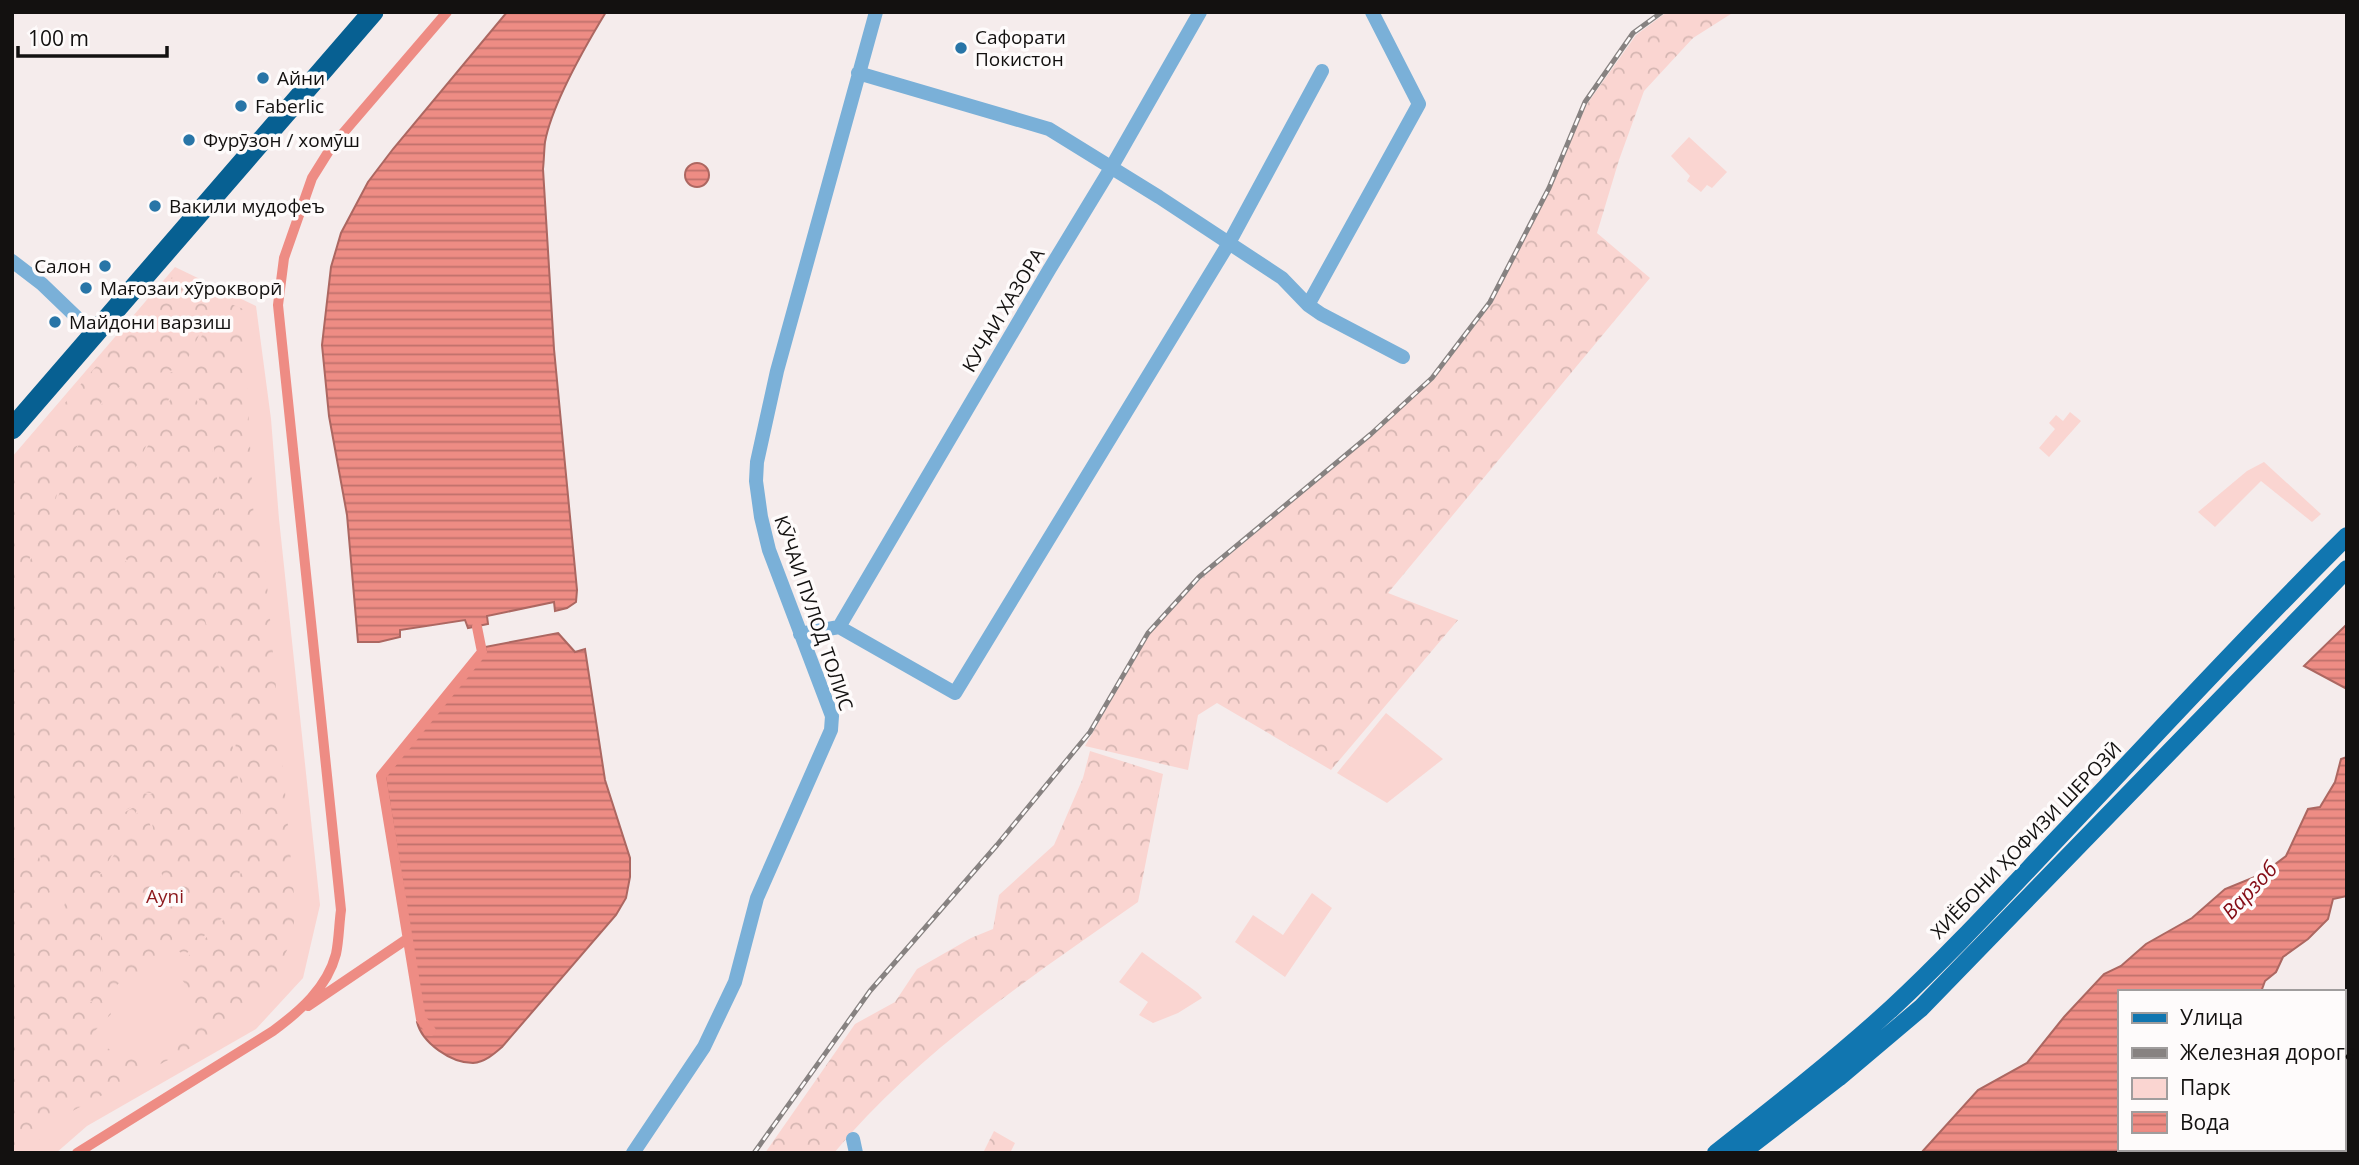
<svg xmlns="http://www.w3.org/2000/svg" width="2359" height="1165" font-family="'Open Sans',sans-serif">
<defs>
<pattern id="forest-crowns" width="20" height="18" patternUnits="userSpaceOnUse" patternTransform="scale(1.75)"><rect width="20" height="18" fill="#fad5d1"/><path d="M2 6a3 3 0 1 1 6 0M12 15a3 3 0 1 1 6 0" fill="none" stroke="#d5b6b2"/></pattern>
<pattern id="water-rules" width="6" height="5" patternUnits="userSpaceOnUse" patternTransform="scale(1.75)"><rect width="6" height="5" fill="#ee8c84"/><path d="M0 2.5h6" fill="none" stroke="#c0716b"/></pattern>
</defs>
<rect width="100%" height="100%" fill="#f5ecec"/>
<path fill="#fad5d1" d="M1689,137L1727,172L1712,188L1707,185L1701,192L1687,181L1690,176L1671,156Z
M175,267L256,306L271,419L279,519L320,905L303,978L256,1029L87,1126L56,1153H12V457Z
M2070,412L2081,421L2049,457L2039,448L2055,429L2049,423L2056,415L2063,421Z
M2264,462L2321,514L2312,522L2261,481L2215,527L2198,512L2247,471Z
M1386,713L1443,759L1387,803L1337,773Z
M1312,893L1332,908L1285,977L1235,942L1253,915L1283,935Z
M1142,952L1198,993L1202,998L1178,1013L1153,1023L1139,1015L1148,1002L1119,982Z"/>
<path fill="url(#forest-crowns)" d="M1667,12H1734L1693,38L1644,91L1619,160L1597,233L1650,278L1388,593L1458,620L1331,770L1217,703L1198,715L1188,770L1085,746L1150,633L1202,578L1372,435L1434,379L1492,303L1587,104L1636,35Z
M173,276L217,298L183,368L149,375L127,383L107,394L93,415L59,482L30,502L12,522V465Z
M219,299L243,309L254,522L265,561L295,907L293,935L272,987L239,1018L200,1043L65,1115L25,1153H12V1010L92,1002L67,941L91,1001L12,1009V913L44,908L49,913L57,914L63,910L65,903L61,894L52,892L40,855L12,860V780L17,762L12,749V600L56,504L76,520L57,503C62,478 91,411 110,395C130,379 158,375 183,370L100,541C109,548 120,559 130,564C166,581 199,559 219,530L217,571L203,613L226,692L230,713L232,743L239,784L244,859L226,914L184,956L176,948L152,823L143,802L150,794L177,785L196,770L175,784L150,793L77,781L148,794L142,801L77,837L92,831L141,803L103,871L91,881L104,872L100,940L102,1002L111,1004V1014L92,1034L107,1048L125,1057L148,1059L173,1050L191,1023L188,988L175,970L228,915L245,859L241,785L228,691L205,614L218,571L221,489L210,425L186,369Z
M184,371L208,426L219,490V528L206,545L175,566L155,568L131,563L102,541Z
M59,484L55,503L12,597V525L31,505Z
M1090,751L1163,774L1138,902C1031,977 918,1052 834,1153H765L855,1024L895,1002L917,969L971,938L993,929L999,895L1054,845L1083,778Z
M142,804L150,824L174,948L147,977C127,974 114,981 110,1002H103L101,940L105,871Z
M39,857L50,892L43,899V906L12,911V862Z
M994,1131L1015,1143L1010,1153H983Z"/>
<path fill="url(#water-rules)" stroke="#ac6761" stroke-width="2" d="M507,12H606C586,45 552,104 545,142C544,151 544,160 543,169L554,349L577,590L576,602L567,608L555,611L554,602L487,616L488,624L468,628L465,620L400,630V637L379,642H358L347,515L329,416L322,345L331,267L341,233L368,182L393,149Z
M685 175a12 12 0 1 1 24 0a12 12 0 1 1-24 0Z
M2347,624V689L2304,666Z
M558,633L575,652L585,649L605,780L630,858V877L626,898L616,915L502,1047C494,1054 485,1062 473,1063C451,1063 422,1043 417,1022L424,1019L385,776L486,652L485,647Z
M2347,757V896L2333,899L2328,919L2308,939L2283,957L2276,972L2265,981L2261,992H2119V1149H2128L2126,1151L1921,1153L1978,1090L2027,1063L2064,1017L2104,974L2121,966L2146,944L2192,918L2225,889L2262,874L2286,856L2308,809L2320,807L2335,782L2341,759Z"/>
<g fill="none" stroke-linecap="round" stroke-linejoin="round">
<path stroke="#ee8c84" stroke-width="10" d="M308,1006L407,939
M431,1031L421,1019L381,776L482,652L477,627
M77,1153L273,1031C300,1011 327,988 336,954C339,940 339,924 341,910L278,305L284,258L312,178L332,146L447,12"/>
<path stroke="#7ab0d8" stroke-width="14" d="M858,73L1049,129L1159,197L1282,278L1308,305L1321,314L1403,357
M12,261L42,284L94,334
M1308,305L1419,104L1372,12
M839,627L1049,270L1111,168L1200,12
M800,634L839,627L955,693L1229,243L1322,71
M853,1139L856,1153
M633,1153L704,1047L713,1028L735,982L757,898L831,730L832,716L769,550L761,517L756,481L757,462L777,371L876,12"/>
<path stroke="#1176b0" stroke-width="18" d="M1716,1153C1776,1106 1836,1059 1892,1008C1950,954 2004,895 2058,838C2154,737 2248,634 2347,536
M1741,1153L1838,1078L1921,1008L2347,569"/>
<path stroke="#076092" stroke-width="21" d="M12,429L373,12"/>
<defs>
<path id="rail" d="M754,1153L870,991L997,845L1090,732L1148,633L1199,577L1371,434L1432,378L1490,302L1549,188L1585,102L1633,33L1662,12"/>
</defs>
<use href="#rail" stroke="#878281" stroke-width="5"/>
<use href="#rail" stroke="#fefbfb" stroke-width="2.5" stroke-dasharray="8" stroke-linecap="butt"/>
</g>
<g fill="#2875a7" stroke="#fefbfb" stroke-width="2.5">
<circle cx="961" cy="48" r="7"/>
<circle cx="263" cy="78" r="7"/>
<circle cx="241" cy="106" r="7"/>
<circle cx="189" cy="140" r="7"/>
<circle cx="155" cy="206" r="7"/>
<circle cx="105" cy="266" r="7"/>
<circle cx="86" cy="288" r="7"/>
<circle cx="55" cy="322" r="7"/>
</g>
<g text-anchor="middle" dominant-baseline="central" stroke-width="7" stroke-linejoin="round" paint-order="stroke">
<g font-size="19" fill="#131110" stroke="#fefbfb" text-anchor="start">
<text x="975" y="37">Сафорати<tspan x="975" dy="22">Покистон</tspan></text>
<text x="277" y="78">Айни</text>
<text x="255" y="106">Faberlic</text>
<text x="203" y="140">Фурӯзон / хомӯш</text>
<text x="169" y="206">Вакили мудофеъ</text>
<text x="91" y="266" text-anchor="end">Салон</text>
<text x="100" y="288">Мағозаи хӯрокворӣ</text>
<text x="69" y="322">Майдони варзиш</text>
</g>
<g font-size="19" fill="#131110" stroke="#fefbfb">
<text transform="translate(1003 310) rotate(-59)">КУЧАИ ХАЗОРА</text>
<text transform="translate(814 613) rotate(71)">КӮЧАИ ПУЛОД ТОЛИС</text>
<text transform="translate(2026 840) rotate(-46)">ХИЁБОНИ ҲОФИЗИ ШЕРОЗӢ</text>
</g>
<g font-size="19" fill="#8d191c" stroke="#fefbfb">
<text x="165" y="896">Ayni</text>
</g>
<g font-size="21" font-style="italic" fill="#840c15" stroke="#fefbfb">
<text transform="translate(2249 890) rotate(-47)">Варзоб</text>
</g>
</g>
<rect width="2359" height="1165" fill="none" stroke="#131110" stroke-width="28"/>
<rect x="2118" y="990" width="228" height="161" fill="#fefbfb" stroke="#a09d9d" stroke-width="2"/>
<rect x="2132" y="1013" width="35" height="10" fill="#1176b0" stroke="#a09d9d" stroke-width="2"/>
<text x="2180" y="1025" font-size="21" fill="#131110">Улица</text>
<rect x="2132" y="1048" width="35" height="10" fill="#878281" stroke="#a09d9d" stroke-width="2"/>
<text x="2180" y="1060" font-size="21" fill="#131110">Железная дорога</text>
<rect x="2132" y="1078" width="35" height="21" fill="#fad5d1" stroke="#a09d9d" stroke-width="2"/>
<text x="2180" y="1095" font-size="21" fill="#131110">Парк</text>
<rect x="2132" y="1112" width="35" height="21" fill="url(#water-rules)" stroke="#a09d9d" stroke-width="2"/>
<text x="2180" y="1130" font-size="21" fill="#131110">Вода</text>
<path d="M18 46v10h149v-10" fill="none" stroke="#131110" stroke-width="3.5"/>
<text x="28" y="46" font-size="21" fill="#131110" stroke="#fefbfb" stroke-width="5" paint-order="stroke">100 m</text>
</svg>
